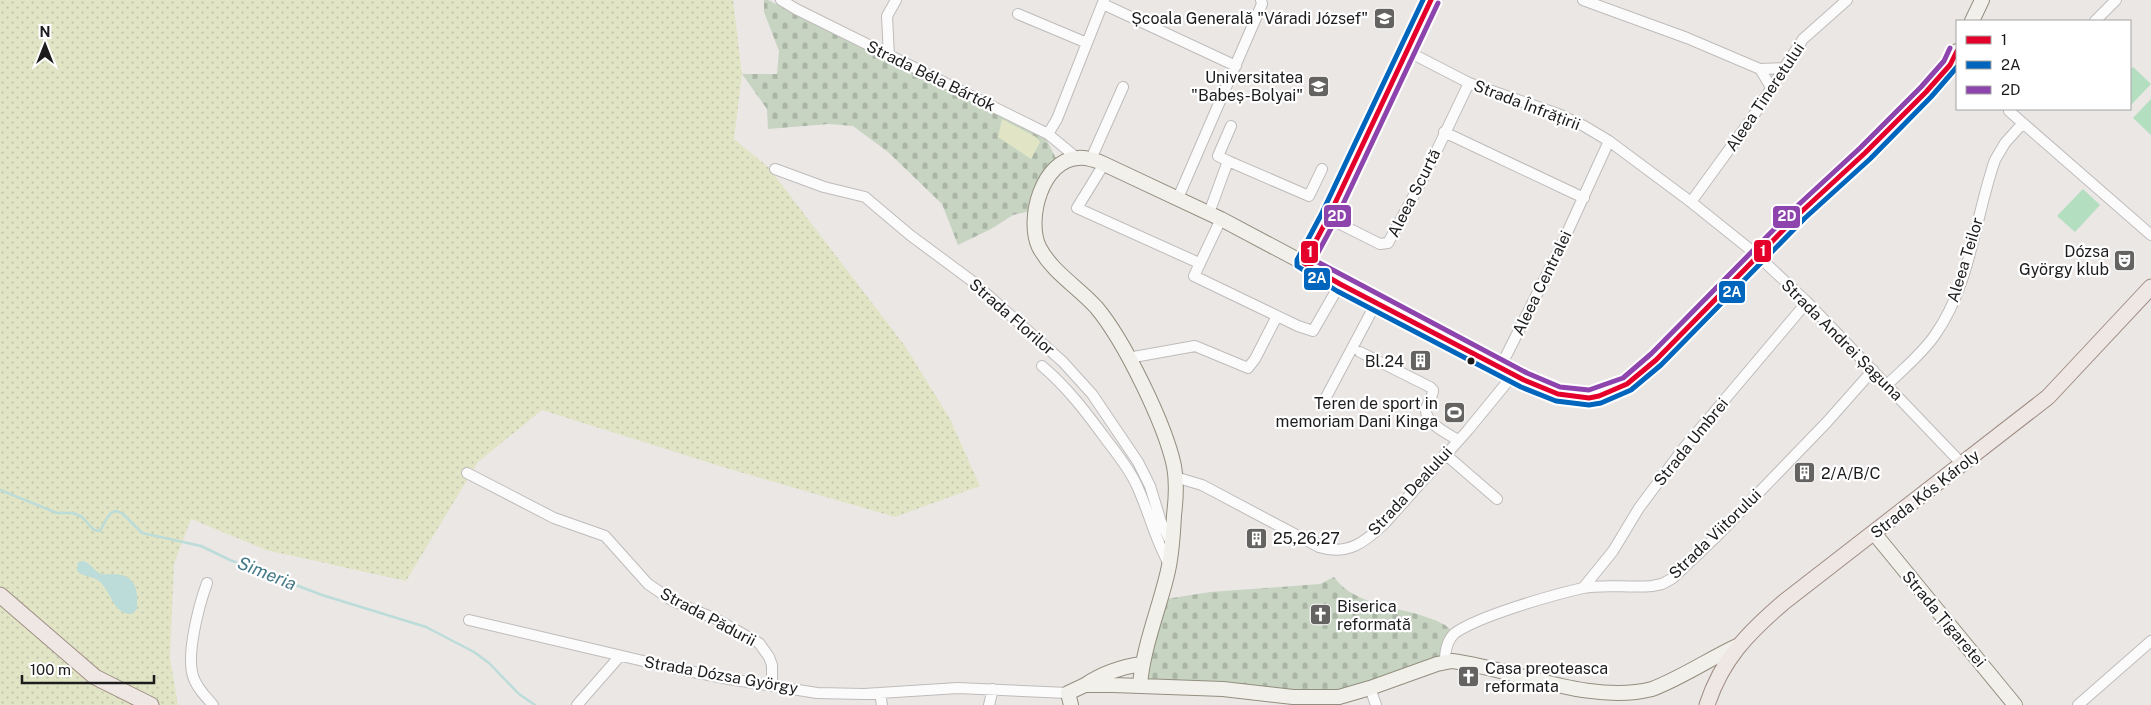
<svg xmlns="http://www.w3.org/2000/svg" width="2151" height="705" font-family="'Public Sans',sans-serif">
<defs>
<pattern id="grass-dots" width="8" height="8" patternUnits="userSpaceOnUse" patternTransform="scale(1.25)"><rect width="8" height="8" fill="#e1e5c6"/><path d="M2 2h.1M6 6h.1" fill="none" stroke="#c0c4aa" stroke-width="1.8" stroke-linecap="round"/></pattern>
<pattern id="cemetery-stones" width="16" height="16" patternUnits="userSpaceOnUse" patternTransform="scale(1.25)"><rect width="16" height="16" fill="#c7d4c2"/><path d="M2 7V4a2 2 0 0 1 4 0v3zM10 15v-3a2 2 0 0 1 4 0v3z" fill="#aab5a6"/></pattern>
</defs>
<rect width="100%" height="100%" fill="#ebe7e5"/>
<path fill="url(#grass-dots)" d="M0,0H733L742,74L734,139L769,168L905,346L950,419L980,486L895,517L726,468L542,410L478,462L406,581L266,550L191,519L174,564L170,658L178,705H0Z"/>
<path fill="url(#cemetery-stones)" d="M764,0H768L1046,139L1060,166L1035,210L1013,215L991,229L958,245L942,204L888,152L853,126L829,124L768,129L767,109L742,74H777L779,51L764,12Z
M1334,577C1356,609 1410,606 1443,624C1447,626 1451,630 1455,633L1445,661L1351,695L1140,685L1160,600L1210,592L1320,584Z"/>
<path fill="#e1e5c6" d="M1002,119L1036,137L1040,142L1031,159L998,137Z"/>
<path fill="#b3debf" d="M2133,67L2151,84L2130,106V70Z
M2151,99V135L2133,118Z
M2083,189L2100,205L2075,232L2057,216Z"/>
<path fill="#bbdcd9" d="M83,561C90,563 93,569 99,573C103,575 110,574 115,574C137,576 138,590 137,609L132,614C112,614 112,592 99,581C93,576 83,577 77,571L78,562Z"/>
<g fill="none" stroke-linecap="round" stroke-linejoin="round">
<path stroke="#bbdcd9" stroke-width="2.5" d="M0,490L57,513H73L82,517L94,530L100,531L107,518L112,512L117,511L123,514L142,533L201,546L230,560L322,595L426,627L474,652L489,663L519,694L535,705"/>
<defs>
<path id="street" d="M781,0L796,9L1048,134L1077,158
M1583,0L1687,38L1760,69L1785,68
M1103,4L1236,66
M1018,14L1087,43
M2095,21L2116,0
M1407,51L1469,83L1558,114L1584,126L1609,141L1691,202L1757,255L1807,302L1963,465
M889,56L887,16L896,0
M1760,69L1772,89
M2011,109L2009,111L2151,235
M1444,132L1584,198
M1048,134L1057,119L1104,0
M1091,159L1123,87
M1228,161L1218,156L1231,126
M1104,164L1077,208L1199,263
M775,169L824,187L865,197L910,235L972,281L1063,362L1092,394L1138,462L1150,486L1161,522L1172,545
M1178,198L1262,4L1261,0
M1691,202L1752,118L1803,39L1847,0
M1209,213L1228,161L1309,196L1322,169
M1328,218L1380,244L1388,243L1426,173L1469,83
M1221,219L1194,276L1298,326L1313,331L1340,284
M1304,263L1328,218L1431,0
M1360,352L1430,387L1433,390C1433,397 1427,403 1426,410C1425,423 1448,434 1458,440
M1128,358L1195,346L1248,368L1255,359L1277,316
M1042,366C1067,387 1086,412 1105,438C1117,454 1129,468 1137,486C1149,512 1155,539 1169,564
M1500,368L1561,246L1609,141
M1887,385C1903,369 1922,354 1935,335C1971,284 1975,217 1995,160L2005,143L2023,123
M1324,401L1376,303
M1445,454L1497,499
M467,473L554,518L605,536L648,584L673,601L716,619L759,643L769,657L772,665V686
M1175,477L1202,485L1319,547C1348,556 1365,542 1385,523L1468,430L1513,375
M207,583C199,605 186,654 193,676C196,687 206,697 213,705
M1583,588L1613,551L1639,508L1683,449L1807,302
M469,620L673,668L729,679L817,693L864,694L958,688L1068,693
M1445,661C1445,651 1447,640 1455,633C1479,616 1552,595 1583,588C1602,584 1630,588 1652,586L1662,584L1673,578L1715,538L1827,422L1873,370
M1370,688L1376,705
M880,693L882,705
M577,705L620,656
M989,705L993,689
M2078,705L2151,641"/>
<path id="secondary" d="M1972,21L1982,0
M1874,533L2015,705
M1085,685C1103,673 1120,667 1142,664
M1140,685C1143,648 1158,612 1167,575C1172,556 1173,535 1174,515C1176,499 1177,482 1174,466C1165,424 1124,340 1096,307C1078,287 1052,272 1039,247C1026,219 1042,160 1078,158C1087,157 1095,160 1104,164L1221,219L1524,380C1553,393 1582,404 1614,390C1644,378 1666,349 1688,326C1725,288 1761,250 1799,213C1834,180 1869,148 1903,114C1923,95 1945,76 1957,51
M1071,705L1068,693L1085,685H1113L1223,689L1293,697H1339L1370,688L1437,664L1452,661C1514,669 1591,705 1652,689C1681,678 1709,659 1737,646"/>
<path id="primary" d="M0,595L95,677L151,705
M1707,705C1722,659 1748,633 1784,602L2048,397L2151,287"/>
</defs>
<use href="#street" stroke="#bebcbb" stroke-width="12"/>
<use href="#secondary" stroke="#938e7f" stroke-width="16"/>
<use href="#primary" stroke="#9f8d84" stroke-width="17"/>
<use href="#street" stroke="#fcfbfb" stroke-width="10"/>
<use href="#secondary" stroke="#f2f0ea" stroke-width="14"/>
<use href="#primary" stroke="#efe7e4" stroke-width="15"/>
<defs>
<path id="bus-1" d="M1431,0L1328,218L1304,263L1340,284L1524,380L1558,394L1589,398L1599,396L1627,384L1656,360L1800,213L1865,153L1926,92L1950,65L1957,51"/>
<path id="bus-2" d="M1423,0L1321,215L1297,260V266L1337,291L1521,387L1556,401L1589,405L1601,403L1631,390L1661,365L1805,218L1870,159L1931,97L1957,67"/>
<path id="bus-3" d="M1438,3L1335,221L1314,260L1527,373L1560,387L1589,390L1623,378L1651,354L1795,208L1860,148L1921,87L1944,61L1950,48"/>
</defs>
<use href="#bus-1" stroke="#fff" stroke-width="9"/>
<use href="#bus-2" stroke="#fff" stroke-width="9"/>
<use href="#bus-3" stroke="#fff" stroke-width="9"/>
<use href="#bus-1" stroke="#e4002b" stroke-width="5"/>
<use href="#bus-2" stroke="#0065bd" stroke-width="5"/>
<use href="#bus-3" stroke="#8e44ad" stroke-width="5"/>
</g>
<defs>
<symbol id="school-square" viewBox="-11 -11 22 22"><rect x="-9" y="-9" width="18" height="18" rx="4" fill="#646362" stroke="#fff"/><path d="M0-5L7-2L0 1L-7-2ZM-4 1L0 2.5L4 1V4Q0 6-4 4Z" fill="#fff"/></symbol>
<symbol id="university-square" viewBox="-11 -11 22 22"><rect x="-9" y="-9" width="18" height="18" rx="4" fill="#646362" stroke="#fff"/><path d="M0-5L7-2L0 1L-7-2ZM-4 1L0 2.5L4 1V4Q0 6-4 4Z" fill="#fff"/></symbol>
<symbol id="theatre-square" viewBox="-11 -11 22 22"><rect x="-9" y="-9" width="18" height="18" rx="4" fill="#646362" stroke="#fff"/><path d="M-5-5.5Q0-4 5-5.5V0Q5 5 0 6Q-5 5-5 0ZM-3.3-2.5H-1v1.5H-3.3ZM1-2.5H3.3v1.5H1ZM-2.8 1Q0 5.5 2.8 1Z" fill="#fff"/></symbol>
<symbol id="building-square" viewBox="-11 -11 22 22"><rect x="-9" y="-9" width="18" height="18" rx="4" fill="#646362" stroke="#fff"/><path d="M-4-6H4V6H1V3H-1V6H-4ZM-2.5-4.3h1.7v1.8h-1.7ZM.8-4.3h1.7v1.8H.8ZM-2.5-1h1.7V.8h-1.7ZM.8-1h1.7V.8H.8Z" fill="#fff"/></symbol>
<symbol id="stadium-square" viewBox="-11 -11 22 22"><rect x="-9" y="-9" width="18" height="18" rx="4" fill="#646362" stroke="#fff"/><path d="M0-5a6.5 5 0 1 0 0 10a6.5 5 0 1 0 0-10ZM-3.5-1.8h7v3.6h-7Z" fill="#fff"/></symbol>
<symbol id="church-square" viewBox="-11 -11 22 22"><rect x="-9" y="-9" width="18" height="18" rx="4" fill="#646362" stroke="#fff"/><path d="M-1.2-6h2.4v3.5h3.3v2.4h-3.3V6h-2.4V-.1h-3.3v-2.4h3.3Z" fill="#fff"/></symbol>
</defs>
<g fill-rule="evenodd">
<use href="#school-square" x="1372" y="6" width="25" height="25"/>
<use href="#university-square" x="1306" y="74" width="25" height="25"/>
<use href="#theatre-square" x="2112" y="248" width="25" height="25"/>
<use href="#building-square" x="1408" y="348" width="25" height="25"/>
<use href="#stadium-square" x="1442" y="400" width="25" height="25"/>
<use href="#building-square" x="1792" y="460" width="25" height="25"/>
<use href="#building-square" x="1244" y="526" width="25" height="25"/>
<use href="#church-square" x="1308" y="602" width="25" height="25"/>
<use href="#church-square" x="1456" y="664" width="25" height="25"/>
</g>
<circle fill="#1c1c1c" stroke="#fff" stroke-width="2" cx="1471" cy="361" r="4.5"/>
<g text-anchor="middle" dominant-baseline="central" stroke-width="4.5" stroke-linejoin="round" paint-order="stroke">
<g font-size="16" fill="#1c1c1c" stroke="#fff" text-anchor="end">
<text x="1368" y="18">Școala Generală "Váradi József"</text>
<text x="1303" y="77">Universitatea<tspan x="1303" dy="18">"Babeș-Bolyai"</tspan></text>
<text x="2109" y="251">Dózsa<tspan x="2109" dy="18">György klub</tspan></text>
<text x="1404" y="361">Bl.24</text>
<text x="1438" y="403">Teren de sport in<tspan x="1438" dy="18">memoriam Dani Kinga</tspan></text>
<text x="1821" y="473" text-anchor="start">2/A/B/C</text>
<text x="1273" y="538" text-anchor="start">25,26,27</text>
<text x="1337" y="606" text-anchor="start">Biserica<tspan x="1337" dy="18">reformată</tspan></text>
<text x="1485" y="668" text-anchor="start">Casa preoteasca<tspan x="1485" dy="18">reformata</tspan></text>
</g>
<g font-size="16" fill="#1c1c1c" stroke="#fff">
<text transform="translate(931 76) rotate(26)">Strada Béla Bártók</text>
<text transform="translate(1765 97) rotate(-56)">Aleea Tineretului</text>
<text transform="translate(1527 105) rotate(21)">Strada Înfrățirii</text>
<text transform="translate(1414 193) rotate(-63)">Aleea Scurtă</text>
<text transform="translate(1965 260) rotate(-73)">Aleea Teilor</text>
<text transform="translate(1542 283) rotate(-64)">Aleea Centralei</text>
<text transform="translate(1012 317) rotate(41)">Strada Florilor</text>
<text transform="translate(1842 340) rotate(45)">Strada Andrei Șaguna</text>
<text transform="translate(1691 442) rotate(-51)">Strada Umbrei</text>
<text transform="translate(1410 491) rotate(-47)">Strada Dealului</text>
<text transform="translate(1925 494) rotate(-38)">Strada Kós Károly</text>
<text transform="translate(1715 534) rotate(-44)">Strada Viitorului</text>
<text transform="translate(708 617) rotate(28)">Strada Pădurii</text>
<text transform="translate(1944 619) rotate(50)">Strada Țigaretei</text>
<text transform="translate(721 675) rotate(10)">Strada Dózsa György</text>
</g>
<g font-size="18" font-style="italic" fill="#447987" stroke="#fff">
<text transform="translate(267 573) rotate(22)">Simeria</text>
</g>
</g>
<g stroke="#fff" stroke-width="2">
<rect x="1323" y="204" width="29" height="24" rx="5" fill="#8e44ad"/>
<rect x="1772" y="205" width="29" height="24" rx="5" fill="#8e44ad"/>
<rect x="1753" y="239" width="19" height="24" rx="5" fill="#e4002b"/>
<rect x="1300" y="240" width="19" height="24" rx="5" fill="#e4002b"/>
<rect x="1303" y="267" width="28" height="24" rx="5" fill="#0065bd"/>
<rect x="1718" y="280" width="28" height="24" rx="5" fill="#0065bd"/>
</g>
<g font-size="14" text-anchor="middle" font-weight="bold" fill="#fff">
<text x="1337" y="221">2D</text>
<text x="1787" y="221">2D</text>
<text x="1763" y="256">1</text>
<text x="1310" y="257">1</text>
<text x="1317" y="283">2A</text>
<text x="1732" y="297">2A</text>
</g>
<rect x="1956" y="20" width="175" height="90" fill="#ffffff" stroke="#a4a4a4"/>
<rect x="1966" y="36" width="25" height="8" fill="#e4002b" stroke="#a4a4a4"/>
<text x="2001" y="45" font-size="15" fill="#1c1c1c">1</text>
<rect x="1966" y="61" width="25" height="8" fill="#0065bd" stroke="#a4a4a4"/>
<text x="2001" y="70" font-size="15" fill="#1c1c1c">2A</text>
<rect x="1966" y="86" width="25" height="8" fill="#8e44ad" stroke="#a4a4a4"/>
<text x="2001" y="95" font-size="15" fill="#1c1c1c">2D</text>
<g transform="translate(45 45)" stroke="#ffffff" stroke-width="4" paint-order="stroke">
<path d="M0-4L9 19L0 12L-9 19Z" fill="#1c1c1c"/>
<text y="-8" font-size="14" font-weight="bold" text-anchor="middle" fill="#1c1c1c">N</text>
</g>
<path d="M22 675v8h132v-8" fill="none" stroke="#1c1c1c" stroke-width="2.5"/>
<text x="30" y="675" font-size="15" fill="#1c1c1c" stroke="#ffffff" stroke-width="4" paint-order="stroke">100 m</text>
</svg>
